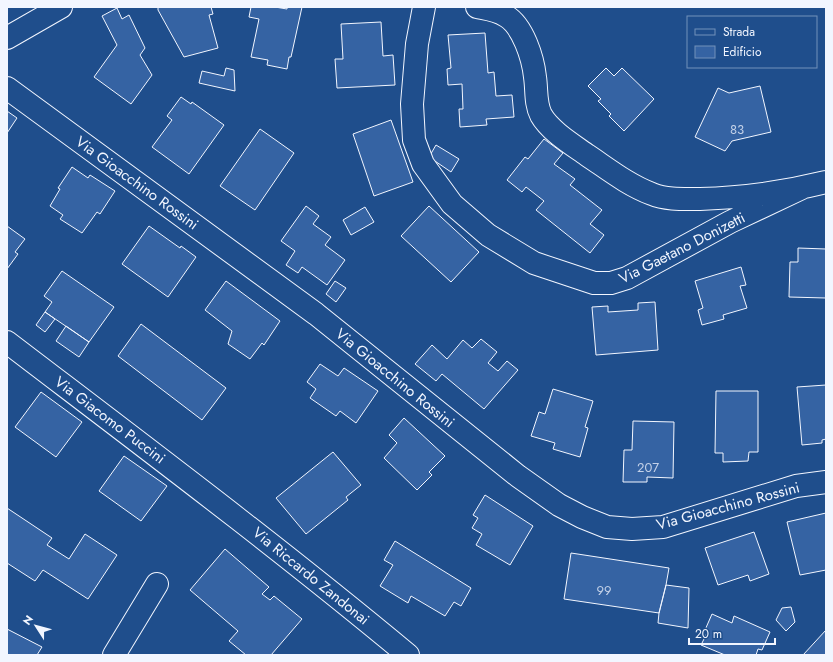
<svg xmlns="http://www.w3.org/2000/svg" width="833" height="662" font-family="Jost,sans-serif">
<rect width="100%" height="100%" fill="#1f4e8c"/>
<path fill="#3563a3" stroke="#f2f6ff" d="M158,7H211L213,14L209,15L218,48L184,57L158,10Z
M251,7H275L287,9V7H302L291,57H289L287,69L267,65L268,60L251,57L259,19L249,17Z
M117,8L122,19L129,15L145,48L140,55L152,75L131,104L94,77L117,45L102,16Z
M381,22L383,56L393,55L395,85L337,88L335,59H343L341,24Z
M485,33L488,73L494,72L496,96L512,95L514,117L486,119L487,125L460,127L459,109H463L462,84L448,85L447,69L451,68L448,35Z
M226,68L234,70L235,91L199,83L202,71L224,76Z
M606,68L614,76L622,68L654,99L624,131L609,116L611,114L598,101L601,99L588,86Z
M760,86L771,132L732,141L725,151L695,137L718,88L729,93Z
M181,97L191,104L192,102L224,125L189,174L152,147L172,120L167,116Z
M7,111L17,118L7,133Z
M391,120L413,182L374,196L353,134Z
M260,129L294,153L255,210L220,186Z
M544,139L563,153L554,164L575,179L570,185L602,210L590,224L604,235L590,253L536,210L544,201L526,187L522,192L507,180L525,157L528,159Z
M436,145L459,159L451,172L429,157Z
M72,167L88,178L90,175L115,191L100,214L97,212L82,233L60,219L63,215L50,206L60,189L58,188Z
M306,206L319,216L313,224L331,237L325,245L345,260L327,285L302,267L298,273L286,265L295,251L281,241Z
M429,206L479,252L451,282L401,236Z
M365,207L374,222L351,235L343,220Z
M7,226L25,239L15,252L18,254L7,269Z
M149,226L180,248L181,246L196,257L168,297L122,264Z
M798,248L826,249V298L789,297L790,262H798Z
M741,267L746,285L740,286L747,308L723,315L724,319L702,325L698,310L703,308L695,281Z
M62,271L114,307L89,342L45,312L52,302L44,296Z
M226,281L280,321L264,345L262,343L250,359L228,344L232,331L205,310Z
M335,281L346,288L336,302L326,294Z
M655,302L658,350L596,355L592,307L608,306V312L638,310V303Z
M45,312L55,319L45,332L36,325Z
M141,324L226,388L202,420L118,356Z
M66,326L89,342L79,357L56,341Z
M481,339L497,352L488,363L498,371L507,361L518,370L484,409L442,374L436,381L415,364L432,345L447,359L463,340L472,348Z
M320,364L338,376L344,368L378,391L356,423L340,411L336,416L310,398L316,389L307,382Z
M826,385V439L822,440V443L802,445L797,387Z
M553,389L593,401L585,427L588,428L580,457L553,449L555,443L531,436L539,412L545,414Z
M716,391H758V452H749L748,461L723,462V453H715Z
M41,392L82,422L56,457L15,427Z
M404,418L445,456L429,472L432,475L417,490L384,458L397,443L389,435Z
M633,421L674,422L673,478L647,477V482H623L624,450H632Z
M333,452L361,485L346,497L348,500L306,534L276,498Z
M124,456L167,486L141,521L99,491Z
M485,495L533,526L510,565L476,545L482,534L472,528L478,518L473,515Z
M7,508L52,538L47,545L69,559L85,534L117,555L88,599L43,570L35,581L7,563Z
M826,513V570L800,575L787,522Z
M754,532L769,574L750,581L748,575L718,585L705,548Z
M395,541L471,588L461,606L454,602L445,616L411,596L408,603L380,586L393,565L384,560Z
M225,549L269,587L262,594L270,600L274,596L302,619L271,655H246L229,641L238,631L190,590Z
M571,553L669,568L666,585L659,613L564,599Z
M666,585L689,588L688,628L658,623L659,613Z
M791,607L795,622L786,631L776,620L782,608Z
M712,614L732,623L734,616L770,632L762,650L758,649L756,655H725L701,645L708,631L705,630Z
M7,629L42,647L37,655H7Z
M826,630V655H803Z"/>
<g fill="none" stroke-linecap="round" stroke-linejoin="round">
<defs>
<path id="minor" d="M424,7L417,44L412,104L414,140L423,164L452,204L488,235L534,263L594,283H611L627,278L730,222L802,188
M477,7C487,9 497,10 506,16C523,26 533,58 535,77C537,90 535,103 541,115C550,131 573,145 587,155C608,169 628,185 652,194C666,200 684,199 700,199C742,198 785,192 826,182
M7,38L61,7
M7,88L316,314L518,476L559,505L582,517L607,527L632,529L663,527L796,486L826,482
M7,342C142,445 278,547 408,655
M114,655L157,584"/>
</defs>
<use href="#minor" stroke="#f2f6ff" stroke-width="24"/>
<use href="#minor" stroke="#1f4e8c" stroke-width="22"/>
</g>
<g text-anchor="middle" dominant-baseline="central" stroke-width="3" stroke-linejoin="round" paint-order="stroke">
<g font-size="13" fill="#c3d1e8">
<text x="737" y="129">83</text>
<text x="648" y="467">207</text>
<text x="604" y="590">99</text>
</g>
<g font-size="15" fill="#f2f6ff" stroke="#1f4e8c">
<text transform="translate(137 183) rotate(36)">Via Gioacchino Rossini</text>
<text transform="translate(682 248) rotate(-27)">Via Gaetano Donizetti</text>
<text transform="translate(395 378) rotate(39)">Via Gioacchino Rossini</text>
<text transform="translate(110 420) rotate(37)">Via Giacomo Puccini</text>
<text transform="translate(728 506) rotate(-15)">Via Gioacchino Rossini</text>
<text transform="translate(311 576) rotate(39)">Via Riccardo Zandonai</text>
</g>
</g>
<rect width="833" height="662" fill="none" stroke="#f2f6ff" stroke-width="16"/>
<rect x="687" y="16" width="130" height="52" fill="#1f4e8c" stroke="#7391ba"/>
<rect x="695" y="29" width="20" height="6" fill="#1f4e8c" stroke="#7391ba"/>
<text x="723" y="36" font-size="12" fill="#f2f6ff">Strada</text>
<rect x="695" y="46" width="20" height="12" fill="#3563a3" stroke="#7391ba"/>
<text x="723" y="56" font-size="12" fill="#f2f6ff">Edificio</text>
<g transform="translate(36 626) rotate(306)" stroke="#1f4e8c" stroke-width="3" paint-order="stroke">
<path d="M0-3L7 15L0 10L-7 15Z" fill="#f2f6ff"/>
<text y="-6" font-size="11" font-weight="bold" text-anchor="middle" fill="#f2f6ff">N</text>
</g>
<path d="M689 638v6h86v-6" fill="none" stroke="#f2f6ff" stroke-width="2"/>
<text x="695" y="638" font-size="12" fill="#f2f6ff" stroke="#1f4e8c" stroke-width="3" paint-order="stroke">20 m</text>
</svg>
